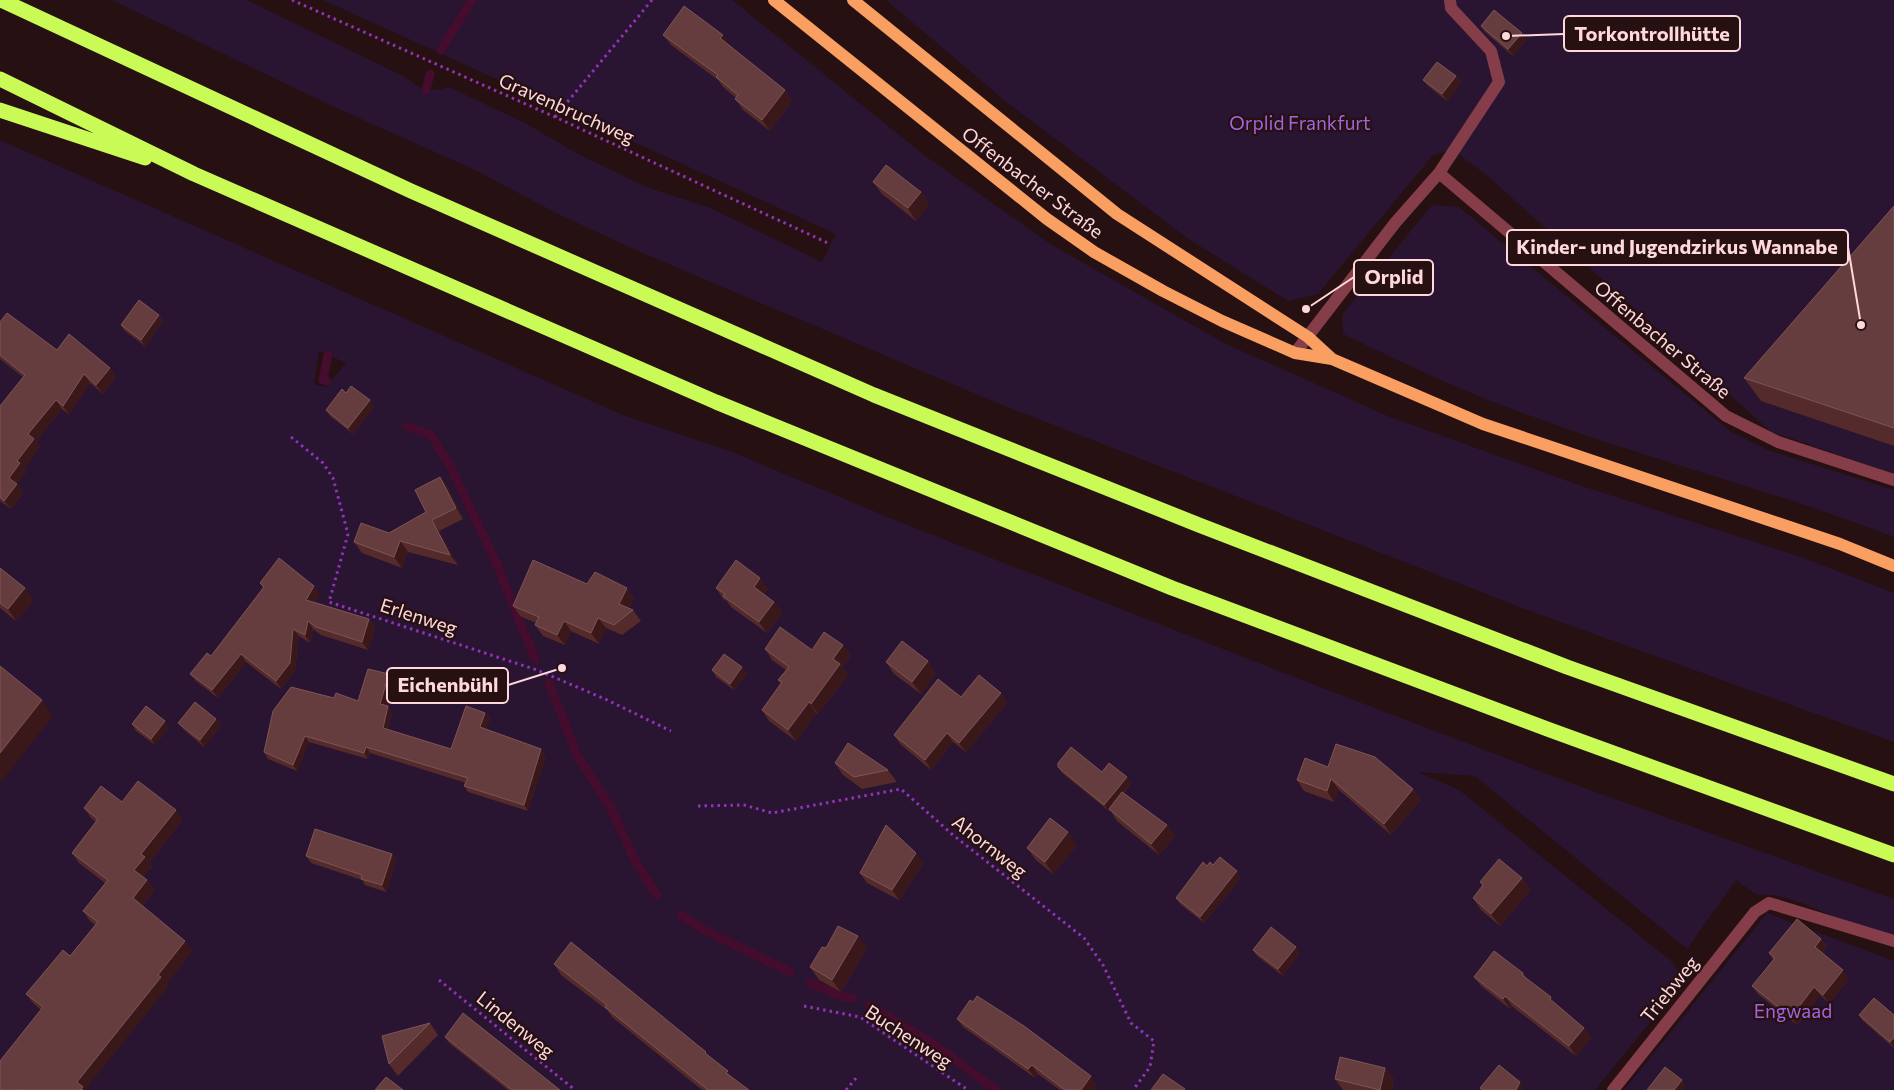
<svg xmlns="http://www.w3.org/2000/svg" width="1894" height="1090" font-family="Commissioner,sans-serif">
<rect width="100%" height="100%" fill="#271012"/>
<path fill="#291431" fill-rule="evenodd" d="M112,0H247L405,77C421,90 428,93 449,87L527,124L576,153L646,187L708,207L822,262L836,234L323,0H732L924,155L1052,245L1226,344L1390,417L1573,483L1801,557L1894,593V742L1525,609L995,402L640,252L558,214L475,170L332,106Z
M886,0H1894V474L1770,431L1489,177L1453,150L1433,155L1318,294L1288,301L1187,238L1010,105Z
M0,140L623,415L732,452L900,522L1307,682L1576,785L1894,899V935C1878,931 1861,927 1845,921C1816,910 1789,893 1757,895L1736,880L1687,949L1475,776L1418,772L1459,790L1671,961L1683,977L1682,983L1595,1090H0ZM319,351L346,363L326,387L314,384Z
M1432,205L1459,207L1731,432L1768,450L1894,490V537C1776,491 1653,461 1534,417C1468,394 1405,364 1343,334L1342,315Z
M1767,913L1894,961V1090H1624Z"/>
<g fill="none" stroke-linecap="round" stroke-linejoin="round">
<path stroke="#440c2d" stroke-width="9" d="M441,50L472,0
M426,90L430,74
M327,381L323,380L328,355
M407,426L431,435L451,468L496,562L535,659
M549,683L577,755L609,805L638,866L657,895
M681,915L704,930L790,972
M810,983L843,997L853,998
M869,1005L928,1040L996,1090"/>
<path stroke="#9033b6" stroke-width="3" stroke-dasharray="2.5 4" stroke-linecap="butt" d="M292,0L555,117L828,243
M555,117L652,0
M291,437L323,463L333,478L348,534L329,602L537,670L605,699L671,731
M698,806L744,805L772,813L901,789L953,835L1084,938L1103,965L1131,1023L1154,1041L1150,1067L1133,1090
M439,980L575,1090
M804,1006L860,1017L968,1090
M846,1090L857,1077"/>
<path stroke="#853d4a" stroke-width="12" d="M1439,173L1499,82L1491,51L1451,8L1450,0
M1295,353L1395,223L1439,173L1726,416L1778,442L1894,480
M1613,1090L1755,912L1769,903L1894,941"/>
<path stroke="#fa9f62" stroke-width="12" d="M774,0L1047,219L1094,252L1163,291L1222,321L1295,353L1332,359L1483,424L1840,544L1894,566
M853,0L1117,214L1308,337L1332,359"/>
<path stroke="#cafa56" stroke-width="15" d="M1,0L411,191L874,395L1199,525L1567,667L1894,784
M0,79L194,174L716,402L1172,588L1550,730L1894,855
M0,110L145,158"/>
</g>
<path fill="#542a2b" d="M1481,26L1526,40L1513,56L1485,32Z
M663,35L730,46L785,90L792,101L770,131L743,110L735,99L736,98L724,88L718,80L671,45Z
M1456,76L1461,82L1447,101L1428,86L1423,80Z
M873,182L921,192L929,204L916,221L882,194Z
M1894,206V446L1761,401L1744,378Z
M159,315L163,321L145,346L125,331L121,325Z
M0,322L57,350L116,377L103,394L90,383L69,415L62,409L36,441L40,447L24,469L26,472L17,484L23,493L11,509L0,501V406L23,377L0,359Z
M346,393L374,407L353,434L330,416L326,410Z
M440,477L448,488L463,519L439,531L458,565L408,552L402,568L362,553L354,542L389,533L426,512Z
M0,568L25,588L33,601L16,621L0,608Z
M260,583L320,594L315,602L369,619L375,627L368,650L321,635L313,629L310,643L299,636L295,670L281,689L246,662L218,698L196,681L190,674L211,656L263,588Z
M587,584L634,598L629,608L633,610L641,621L622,635L606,628L599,644L571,631L565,645L543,636L535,625L536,623L520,616L513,606Z
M716,588L768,589L764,594L774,602L782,613L767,633L731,607L727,601L723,599Z
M843,645L851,656L842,667L848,675L818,714L816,713L796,741L769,721L762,710L781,684L778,680L786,670L772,660L765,649L812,650Z
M928,661L936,674L921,694L894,674L886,662Z
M712,670L747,674L734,690L716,677Z
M393,680L386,706H388L392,713L388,730L451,749L485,713L490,719L486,729L546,756L528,811L468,792L464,786L466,783L370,753L368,759L309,742L297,771L268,759L264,752L334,698L358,701Z
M1001,693L1007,703L966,752L953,742L931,770L900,744L894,735L961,697Z
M216,719L221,725L204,747L183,729L178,723Z
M132,724L169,727L155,745L136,731Z
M835,763L888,770L897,782L862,789L843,775Z
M1058,767L1102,772L1131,783L1124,793L1167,825L1175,836L1159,855L1117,821L1110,810L1109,811L1062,773Z
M1328,767L1413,789L1421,800L1391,835L1339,790L1334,802L1304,791L1297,780Z
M122,802L182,820L149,863L152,867L143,877L147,880L154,890L142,906L192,951L166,984L168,987L41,1010L33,1003L26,994L70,956L95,925L90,921L83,911L105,883L79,863L72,853L96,822L91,818L84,808Z
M1077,845L1053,874L1036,860L1027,848Z
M392,854L396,860L386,892L365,885L362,880L311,863L306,856Z
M923,863L899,900L867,883L860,873Z
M1213,865L1237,871L1241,878L1204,923L1180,904L1176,898Z
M1522,878L1530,890L1500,926L1481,910L1473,898L1483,886L1480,882Z
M1821,939L1827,947L1822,953L1849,979L1829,1003L1820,995L1797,1025L1758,994L1752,986L1773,960L1769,953Z
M826,948H867L841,992L819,980L810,967Z
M1253,950L1300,953L1283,976L1257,956Z
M554,964L711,1058L731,1076L749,1090H702L612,1017L607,1010L561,975Z
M1523,973L1527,979L1584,1028L1591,1038L1576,1056L1512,1006L1510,1009L1481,986L1474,977Z
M1859,1015H1894V1048L1863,1021Z
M957,1019L1097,1085L1093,1090H1060L1038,1074L1035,1078L963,1027Z
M430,1023L438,1035L398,1076L389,1064Z
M445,1037L560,1090H508L449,1043Z
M1385,1068L1394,1080L1392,1090H1343L1335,1079Z"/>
<path fill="#3a1819" d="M1522,33L1526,40L1513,56L1508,49Z
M723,35L730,46L728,49L720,38Z
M1456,76L1461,82L1447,101L1442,94Z
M785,90L792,101L770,131L762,120Z
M921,192L929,204L916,221L908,208Z
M159,315L163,321L145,346L141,340Z
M110,368L116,377L103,394L96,385Z
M84,374L90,383L69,415L63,406Z
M56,400L62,409L36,441L40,447L24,469L26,472L17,484L23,493L11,509L4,501L9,478L28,434Z
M370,400L374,407L353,434L348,428Z
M440,477L448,488L463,519L456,508Z
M432,520L439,531L458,565L450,555Z
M400,541L408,552L402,568L394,557Z
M760,578L768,589L762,598L754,587Z
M314,586L320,594L312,607L306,600Z
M25,588L33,601L16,621L8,609Z
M627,588L634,598L626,614L619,604Z
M774,602L782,613L767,633L759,622Z
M598,618L606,628L599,644L591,633Z
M369,619L375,627L368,650L362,642Z
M308,621L313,629L310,643L305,635Z
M564,621L571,631L565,645L557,635Z
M293,629L299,636L295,670L281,689L276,681Z
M843,645L851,656L842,667L848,675L818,714L811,704L833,659Z
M241,654L246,662L218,698L212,690Z
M928,661L936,674L921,694L912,682Z
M742,667L747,674L734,690L730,684Z
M389,674L393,680L385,711L380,704Z
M1001,693L1007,703L966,752L959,743Z
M42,700L53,716L0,783V753Z
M809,702L816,713L796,741L788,730Z
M388,706L392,713L387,734L383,728Z
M485,713L490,719L485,733L480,727Z
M216,719L221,725L204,747L200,740Z
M165,721L169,727L155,745L151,739Z
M947,733L953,742L931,770L925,760Z
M305,736L309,742L297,771L293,765Z
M366,747L370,753L368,759L364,753Z
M541,749L546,756L528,811L524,805Z
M1127,777L1131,783L1109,811L1104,805Z
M1331,779L1339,790L1334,802L1327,791Z
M1413,789L1421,800L1391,835L1384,824Z
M176,810L182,820L149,863L152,867L141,880L134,870L141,854Z
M1167,825L1175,836L1159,855L1151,844Z
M1068,832L1077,845L1053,874L1045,862Z
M916,853L923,863L899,900L892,890Z
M392,854L396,860L386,892L382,885Z
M1237,871L1241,878L1204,923L1200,917Z
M1522,878L1530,890L1500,926L1491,914Z
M147,880L154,890L140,908L133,898Z
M858,936L867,948L841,992L832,980Z
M1821,939L1827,947L1821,955L1815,947Z
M185,941L192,951L166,984L168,987L85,1090H82L77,1082L158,975Z
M1296,947L1300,953L1283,976L1278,969Z
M1843,970L1849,979L1829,1003L1823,995Z
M1814,987L1820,995L1797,1025L1791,1017Z
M1505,996L1512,1006L1510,1009L1503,999Z
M1584,1028L1591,1038L1576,1056L1569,1046Z
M1894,1038V1048L1890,1042Z
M1032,1065L1038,1074L1035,1078L1028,1069Z
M1385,1068L1394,1080L1392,1090H1380Z
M1091,1076L1097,1085L1093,1090H1081Z
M1682,1080L1686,1087L1683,1090H1674Z
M1520,1082L1524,1089L1523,1090H1516Z"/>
<path fill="#663d3e" stroke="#7e5557" d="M684,6L723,35L720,38L785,90L762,120L735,99L738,95L716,77L718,75L663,35Z
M1494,10L1522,33L1508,49L1481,26Z
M1437,62L1456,76L1442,94L1423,80Z
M886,165L921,192L908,208L873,182Z
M1894,206V428L1744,378Z
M139,300L159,315L141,340L121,325Z
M7,313L57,350L69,334L110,368L96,385L84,374L63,406L56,400L28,434L34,439L17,461L20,463L9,478L17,484L4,501L0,497V406L25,375L0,355V322Z
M351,386L370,400L348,428L326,410L342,389L346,393Z
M440,477L456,508L432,520L450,555L400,541L394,557L354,542L361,523L389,533L426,512L415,490Z
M279,558L314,586L306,600L369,619L362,642L316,627L308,621L305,635L293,629L290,663L276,681L241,654L212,690L190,674L207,653L211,656L264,587L260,583Z
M533,560L587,584L595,572L627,588L619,604L633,610L614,625L598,618L591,633L564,621L557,635L535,625L539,617L513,606Z
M736,560L760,578L754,587L774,602L759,622L723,596L725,594L716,588Z
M0,568L25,588L8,609L0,603Z
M780,627L812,650L824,632L843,645L833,659L840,664L811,704L809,702L788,730L762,710L782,682L778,680L789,667L765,649Z
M902,641L928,661L912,682L886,662Z
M724,654L742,667L730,684L712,670Z
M0,666L42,700L0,753Z
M368,669L389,674L380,704L388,706L383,728L451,749L466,706L485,713L480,727L541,749L524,805L464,786L468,778L366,747L364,753L305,736L293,765L264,752L273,711L291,687L334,698L336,693L358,701Z
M979,675L1001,693L959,743L947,733L925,760L894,735L938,679L961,697Z
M195,702L216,719L200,740L178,723Z
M146,706L165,721L151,739L132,724Z
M848,743L888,770L854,777L835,763Z
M1336,744L1375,757L1413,789L1384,824L1331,779L1327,791L1297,780L1305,758L1328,767Z
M1071,747L1102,772L1109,763L1127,777L1104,805L1058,767V763Z
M138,781L176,810L141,854L145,857L134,870L147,880L133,898L185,941L158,975L161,977L77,1082L83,1087L81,1089L83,1090H22L21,1089L20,1090H0V1061L43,1007L26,994L63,950L70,956L98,922L83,911L108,880L72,853L98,819L84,808L101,786L122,802Z
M1122,792L1167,825L1151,844L1109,809Z
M1050,818L1068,832L1045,862L1027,848Z
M886,825L916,853L892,890L860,873Z
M315,829L392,854L382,885L361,879L362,875L306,856Z
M1220,857L1237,871L1200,917L1176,898L1203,862L1207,866L1210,862L1213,865Z
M1499,859L1522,878L1491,914L1473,898L1483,885L1480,882Z
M1797,919L1821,939L1815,947L1843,970L1823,995L1814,987L1791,1017L1752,986L1775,958L1769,953Z
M838,926L858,936L832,980L810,967L822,947L826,948Z
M1271,927L1296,947L1278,969L1253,950Z
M571,942L706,1052L705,1053L728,1071L726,1073L749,1090H708L605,1007L607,1005L554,964Z
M1494,951L1523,973L1522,975L1551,997L1550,999L1584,1028L1569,1046L1505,996L1503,999L1474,977Z
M977,996L1024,1026L1091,1076L1081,1090H1065L1032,1065L1028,1069L957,1019L970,1000L973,1002Z
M1874,998L1894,1015V1038L1890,1042L1859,1015Z
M463,1013L560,1090H512L445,1037Z
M430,1023L389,1064L382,1036Z
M1340,1057L1385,1068L1380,1090L1335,1079Z
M1499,1065L1520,1082L1516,1090H1482L1480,1088Z
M1665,1067L1682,1080L1674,1090H1647Z
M1163,1074L1185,1089L1184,1090H1151Z
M386,1077L403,1090H375Z"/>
<g text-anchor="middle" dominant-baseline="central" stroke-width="4.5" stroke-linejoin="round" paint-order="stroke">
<g font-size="19" fill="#fed8dc" stroke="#271012">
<text transform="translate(567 108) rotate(24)">Gravenbruchweg</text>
<text transform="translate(1033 182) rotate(37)">Offenbacher Straße</text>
<text transform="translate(1663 339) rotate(40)">Offenbacher Straße</text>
<text transform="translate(419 616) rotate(18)">Erlenweg</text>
<text transform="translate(990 846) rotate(38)">Ahornweg</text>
<text transform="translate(1669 989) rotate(-51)">Triebweg</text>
<text transform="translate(516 1024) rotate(39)">Lindenweg</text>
<text transform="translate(909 1036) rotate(33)">Buchenweg</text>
</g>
<g font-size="19" fill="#a365dd" stroke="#271012">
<text x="1300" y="122">Orplid Frankfurt</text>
<text x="1793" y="1010">Engwaad</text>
</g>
</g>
<path fill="none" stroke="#fed8dc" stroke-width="2" d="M1506 36L1564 34M1861 325L1848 247M1306 309L1354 277M562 668L508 685"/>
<g fill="#fed8dc" stroke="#271012" stroke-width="2">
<circle cx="1506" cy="36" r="5"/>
<circle cx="1861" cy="325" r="5"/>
<circle cx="1306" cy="309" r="5"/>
<circle cx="562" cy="668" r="5"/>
</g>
<g fill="#271012" stroke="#fed8dc" stroke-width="2">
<rect x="1564" y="16" width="176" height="35" rx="5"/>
<rect x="1507" y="230" width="341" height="35" rx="5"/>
<rect x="1354" y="260" width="79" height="35" rx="5"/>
<rect x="387" y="668" width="121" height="35" rx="5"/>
</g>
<g font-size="20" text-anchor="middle" font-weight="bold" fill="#fed8dc">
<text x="1652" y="41">Torkontrollhütte</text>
<text x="1677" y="254">Kinder- und Jugendzirkus Wannabe</text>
<text x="1394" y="284">Orplid</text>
<text x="448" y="692">Eichenbühl</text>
</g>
</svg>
